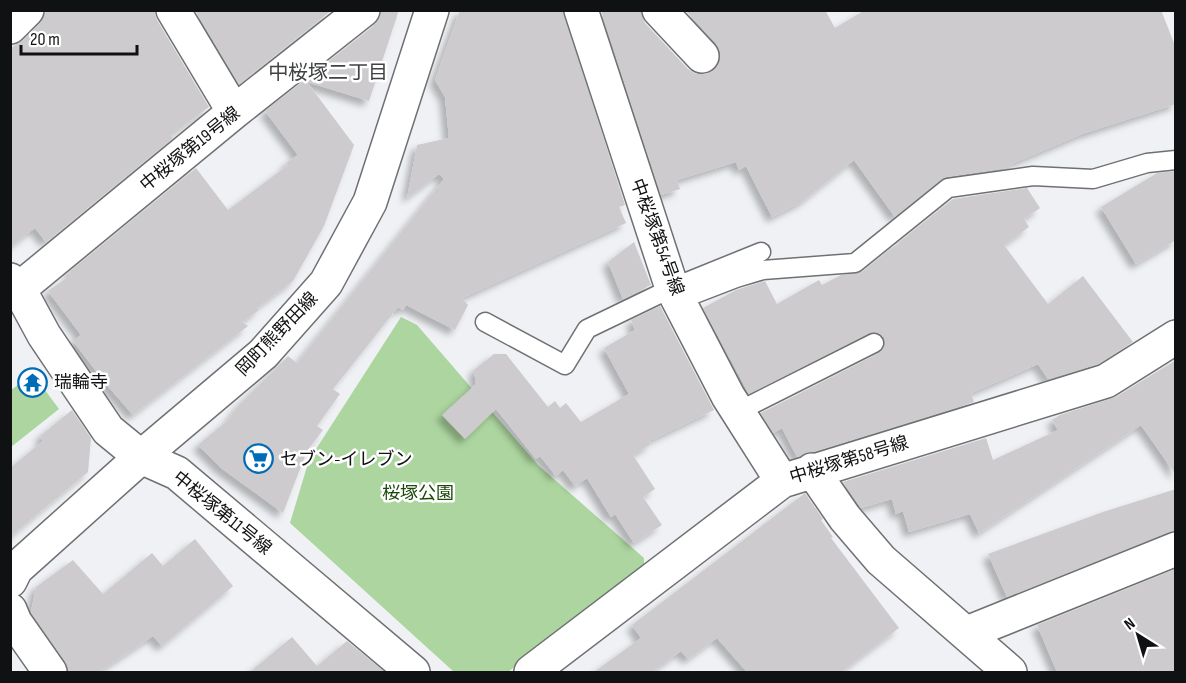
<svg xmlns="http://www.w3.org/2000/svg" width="1186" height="683" font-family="'Sofia Sans Condensed','Noto Sans JP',sans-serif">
<defs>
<filter id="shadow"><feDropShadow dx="-5.5" dy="5.5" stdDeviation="3" flood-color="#0004"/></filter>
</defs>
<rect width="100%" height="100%" fill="#eff1f4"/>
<path fill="#acd59f" d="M401,317L417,325L538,465L644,558V566L508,672H454L290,523L309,460Z
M33,374L59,409L11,447V390Z"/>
<path fill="#cdcbcd" filter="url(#shadow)" d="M47,10H154L157,20L209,107L171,135L173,138L46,242L35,228L10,247V49L23,40L40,23Z
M195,10H332L239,84Z
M381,10H399L369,101L307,82L354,145L324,226L293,281L257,308L259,310L242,322L248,326L133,415L106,384L73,341L81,335L48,291L71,275L69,272L196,168L228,210L288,165L286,163L298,155L265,111L375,25L380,17Z
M460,10H563L625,205L619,207L626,223L462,298L468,305L455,330L406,305L403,310L398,307L333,389L340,394L317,426L323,430L307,451L283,513L221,468L198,445L228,420L239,405L288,356L297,363L444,179L439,174L407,198L417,145L449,138L445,97L435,80Z
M601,10H641L645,23L688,69L696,74H706L714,70L720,62V51L716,43L685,10H825L835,28L865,10H1161L1176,48V104L1082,134L1011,164L1013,167L946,177L895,217L854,160L803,201L772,217L746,166L739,170L736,162L677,180L680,189L661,195Z
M1176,171V240L1136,264L1101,207L1157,173Z
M1027,188L1040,208L1024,219L1029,227L1004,245L1048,304L1083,276L1133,342L1098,364L1048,379L1038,364L971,393L974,402L797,457L782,428L773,433L761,413L879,353L885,344L884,337L875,332L869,333L749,394L703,308L736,290L765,281L777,304L819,280L822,285L841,275L862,272L890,249L899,244L898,243L953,199Z
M634,242L651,285L623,299L608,262Z
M660,306L714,410L649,441L651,444L633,455L655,489L643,497L662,525L634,543L615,514L611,517L587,478L575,486L563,470L556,476L540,456L536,459L496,409L465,439L442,415L476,384L474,370L494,354H506L548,407L555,401L560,408L566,403L581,422L629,394L604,348L635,330L631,320Z
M1176,360V475L1141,425L979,533L970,514L909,532L903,511L896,514L892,499L861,508L843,482L986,438L993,460L1058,430L1052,420L1060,415L1116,397Z
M72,410L91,438L88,472L10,537V468L43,441L40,436Z
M1176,489V531L1169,532L1007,597L988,554L1103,512Z
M805,493L823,519L821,520L833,537L831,538L899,628L841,672H747L717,638L688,659L681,651L652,672H594L641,638L632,625Z
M195,539L233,586L162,646L153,636L99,672H68L65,661L31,612L36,587L73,560L103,594L152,553L163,566Z
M1176,569V672H1057L1037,625Z
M292,637L317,666L347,641L385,672H250Z"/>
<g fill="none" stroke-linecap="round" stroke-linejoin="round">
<defs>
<path id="lane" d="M679,300L736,278L763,270L855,263L948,188L1033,176L1093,179L1147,163L1176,160
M485,322L565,365L587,329L672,288L761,252
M737,412L874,343"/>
<path id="street" d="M173,10L234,112
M581,10L672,288L728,396L782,481
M659,10L702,56
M10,27L27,10
M10,280L19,289L44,335L108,430L141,457L177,473L413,672
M19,289L234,112L363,10
M812,470L845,518L881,560L1010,672
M10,581L16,569L141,457L263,354L326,283L370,202L432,10
M10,610L15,622L50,672
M967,633L1176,549
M531,672L782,481L1106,381L1176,337"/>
</defs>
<use href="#lane" stroke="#6e7072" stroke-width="21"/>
<use href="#street" stroke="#6e7072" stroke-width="36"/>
<use href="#lane" stroke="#fff" stroke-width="18"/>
<use href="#street" stroke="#fff" stroke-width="33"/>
</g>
<defs>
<symbol id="temple-ring" viewBox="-11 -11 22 22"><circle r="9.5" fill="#fff" stroke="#006cb7" stroke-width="1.5"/><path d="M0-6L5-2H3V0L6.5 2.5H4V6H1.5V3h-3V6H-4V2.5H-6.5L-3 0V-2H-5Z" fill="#006cb7"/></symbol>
<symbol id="supermarket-ring" viewBox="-11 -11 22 22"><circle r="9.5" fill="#fff" stroke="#006cb7" stroke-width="1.5"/><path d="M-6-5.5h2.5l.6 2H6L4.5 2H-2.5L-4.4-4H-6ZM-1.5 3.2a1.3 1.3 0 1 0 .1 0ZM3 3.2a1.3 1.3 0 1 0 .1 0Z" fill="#006cb7"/></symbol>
</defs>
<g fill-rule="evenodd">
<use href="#temple-ring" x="16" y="366" width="33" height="33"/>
<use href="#supermarket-ring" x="242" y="442" width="33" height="33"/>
</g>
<g text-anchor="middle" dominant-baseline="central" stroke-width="5" stroke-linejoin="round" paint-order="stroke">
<g font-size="18" fill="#101112" stroke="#fff">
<text transform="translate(190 149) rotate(-39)">中桜塚第19号線</text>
<text transform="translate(657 237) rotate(70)">中桜塚第54号線</text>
<text transform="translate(277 334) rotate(-46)">岡町熊野田線</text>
<text transform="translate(849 460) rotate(-17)">中桜塚第58号線</text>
<text transform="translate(222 513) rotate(39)">中桜塚第11号線</text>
</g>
<g font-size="18" fill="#101112" stroke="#fff" text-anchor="start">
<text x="54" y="382">瑞輪寺</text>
<text x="280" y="459">セブン-イレブン</text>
</g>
<g font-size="18" fill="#1c480a" stroke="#fff">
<text x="418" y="493">桜塚公園</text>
</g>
<g font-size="20" fill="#404244" stroke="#fff">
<text x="328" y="73">中桜塚二丁目</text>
</g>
</g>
<rect width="1186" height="683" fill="none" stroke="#101112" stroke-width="24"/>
<g transform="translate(1138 635) rotate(323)" stroke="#ffffff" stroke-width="4.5" paint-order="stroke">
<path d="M0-4.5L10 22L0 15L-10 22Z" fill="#101112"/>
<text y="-9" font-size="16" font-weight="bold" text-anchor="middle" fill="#101112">N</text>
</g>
<path d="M21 45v9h116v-9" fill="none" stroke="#101112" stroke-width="3"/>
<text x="30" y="45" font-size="18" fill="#101112" stroke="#ffffff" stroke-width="4.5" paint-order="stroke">20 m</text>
</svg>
